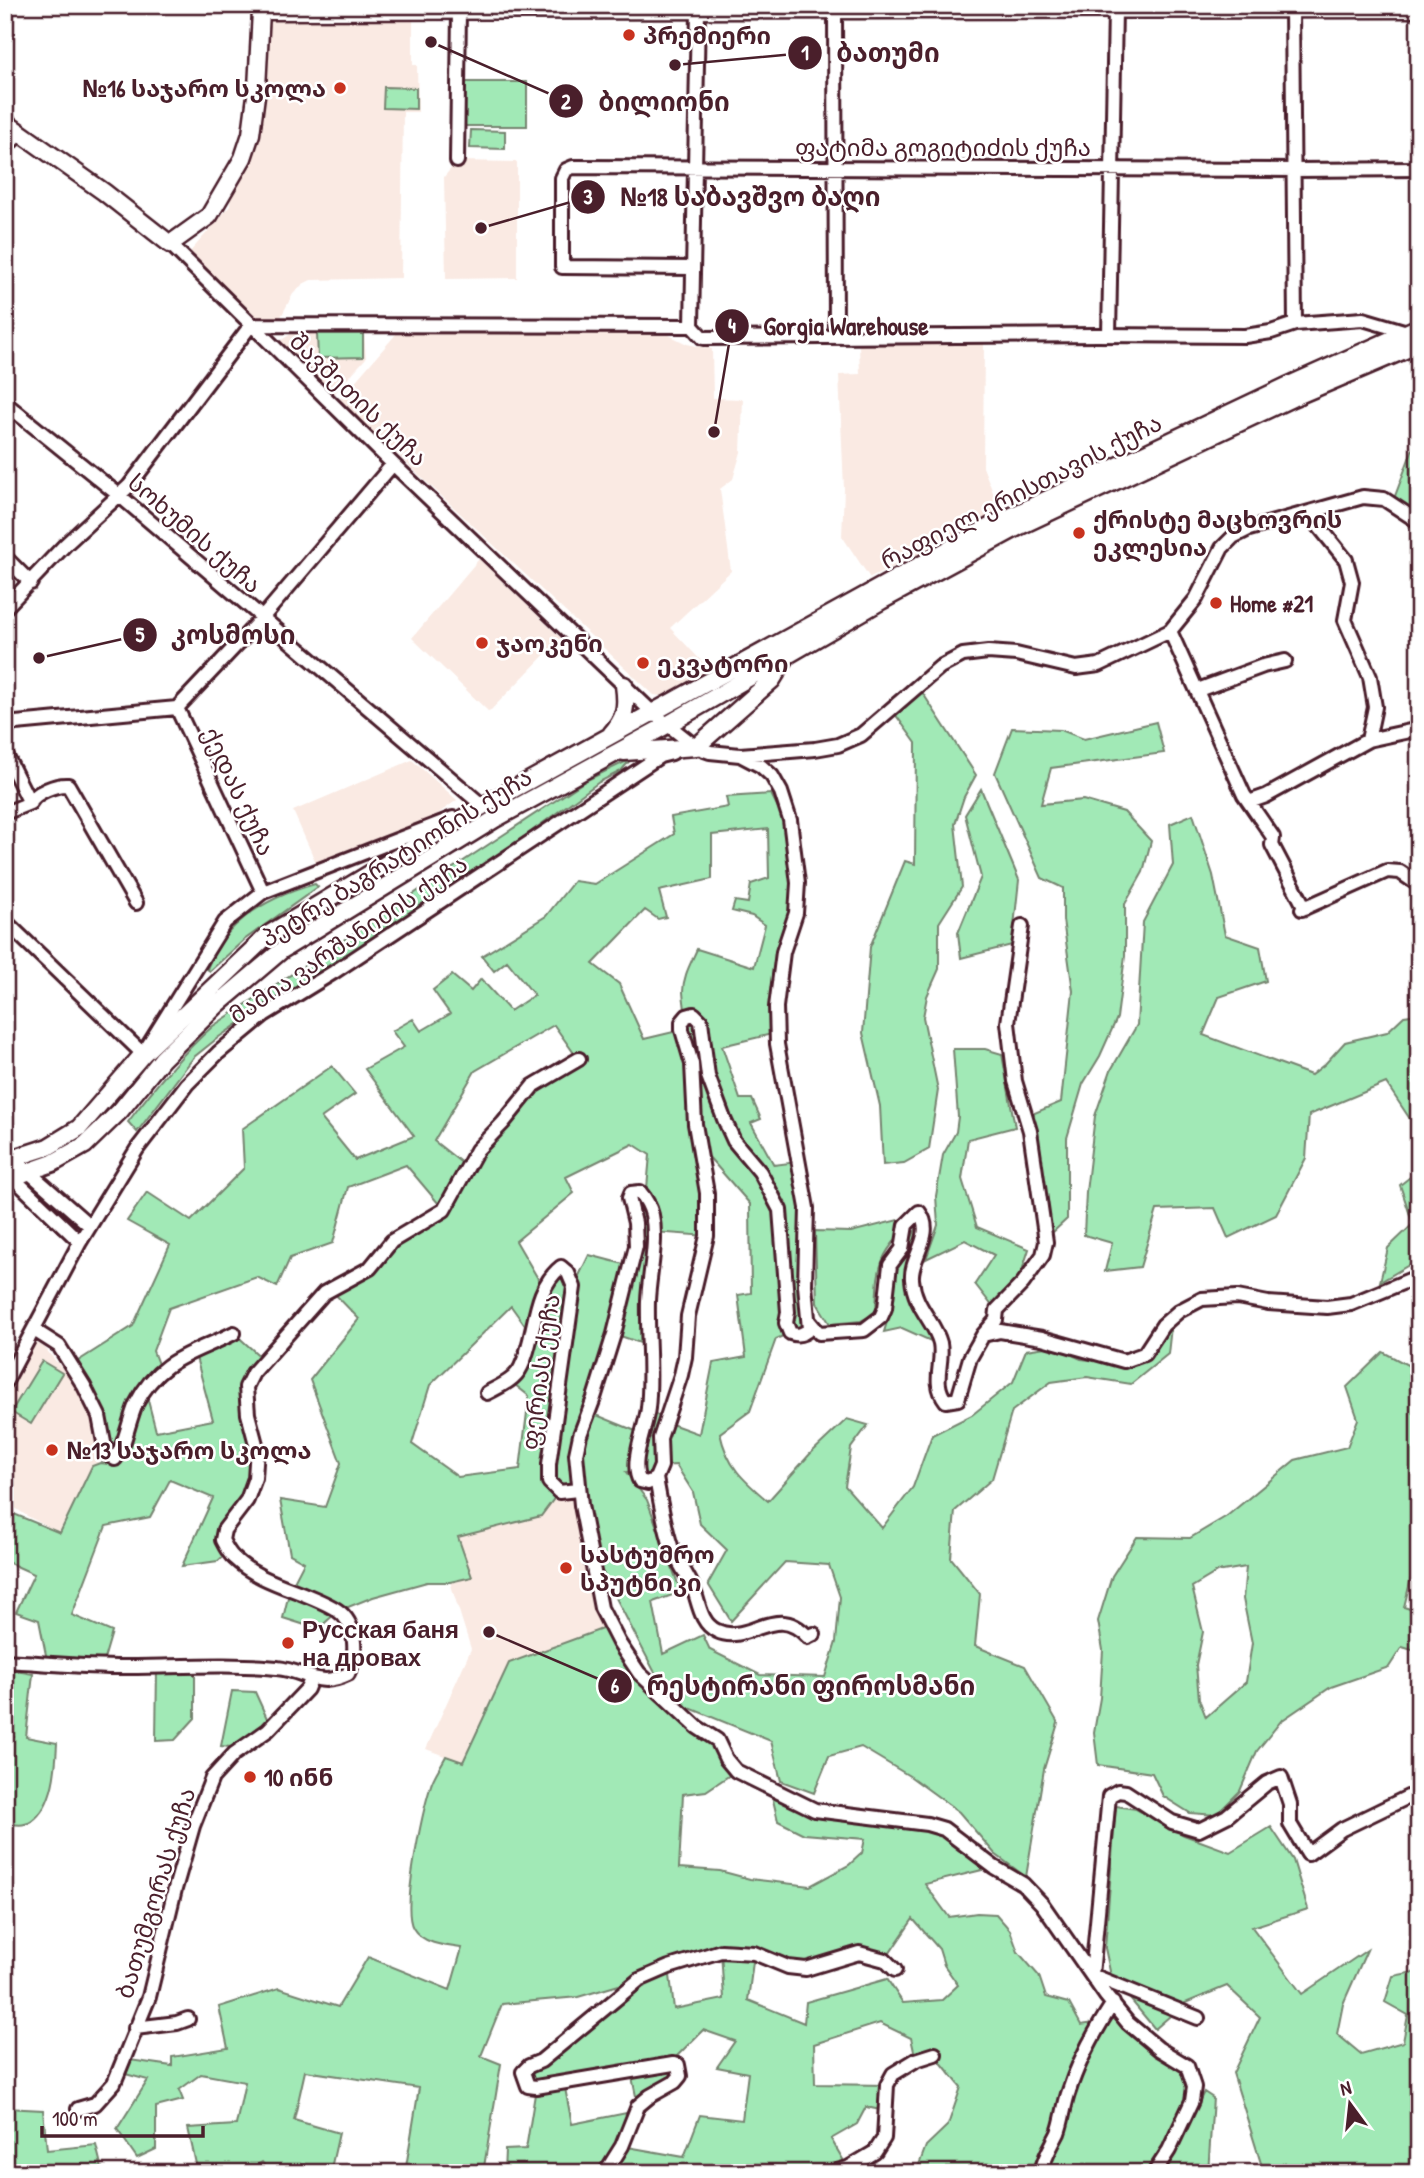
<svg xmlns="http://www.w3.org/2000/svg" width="1424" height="2178" font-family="'Patrick Hand','Noto Sans Georgian',sans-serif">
<rect width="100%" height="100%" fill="#fff"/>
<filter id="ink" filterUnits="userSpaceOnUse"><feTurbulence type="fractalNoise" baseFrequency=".0143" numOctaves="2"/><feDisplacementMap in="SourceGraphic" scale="14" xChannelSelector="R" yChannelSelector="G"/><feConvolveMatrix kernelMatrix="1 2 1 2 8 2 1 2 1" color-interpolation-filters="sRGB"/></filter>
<g filter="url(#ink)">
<path fill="#faeae3" d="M267,17H413V65H417L418,112H403L401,278L311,280L303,284L293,294L276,326L262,324L190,252L230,206L231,190L262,122Z
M457,161L517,162V278L446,279L444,177Z
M297,330L364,332L366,358L334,394L280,341Z
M397,333L667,334L687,344L712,349L713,398L743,399L741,452L733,479L720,489L731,571L670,628L710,670L661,696L654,695L339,400Z
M984,343L983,467L1000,510L986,523L870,578L842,536L844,489L839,375L860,374L859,344Z
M479,559L561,638L489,712L412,638Z
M412,760L457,800L435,816L317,865L293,811Z
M34,1342L44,1347L86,1397L97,1437L100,1463L92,1466L60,1533L27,1516L5,1501V1399Z
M578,1490L610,1626L509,1663L463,1763L426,1749L471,1649L450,1582L472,1577L458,1537L541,1516L559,1492Z"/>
<path fill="#a1e9b6" stroke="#768470" stroke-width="2" fill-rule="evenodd" d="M458,82H527V126H458Z
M384,87L416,88V109L383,108Z
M471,130L505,131V149L470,148Z
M317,334H363V357L318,358Z
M1419,432V522L1392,504Z
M922,692L976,775L964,797L955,824L962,887L939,923V969L927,996L923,1017L938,1090L929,1149L904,1163L883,1165L880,1106L863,1033L870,947L905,861L915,864L916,743L895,714Z
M1156,722L1164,753L1051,768L1041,804L1083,800L1124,812L1151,841L1143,872L1125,904V956L1117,1018L1100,1056L1083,1084L1067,1138V1219L1051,1234L1040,1148L1032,1114L1061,1102L1073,991L1063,920V888L1042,878L995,773L1012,728L1061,730L1084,739Z
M631,759L621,771L599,782L484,866L348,955L264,1006L219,1037L194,1057L137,1132L128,1122C154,1087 180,1055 213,1026L585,781Z
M981,789L1019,880L1012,945L961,958L958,933L981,877L965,815Z
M771,794C776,804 782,814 785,824C804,894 784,965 772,1034L722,1046L740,1099H752L761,1119L751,1123L774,1165L797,1162L802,1183L809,1329L790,1333L776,1339L750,1411L720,1433C727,1466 743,1480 768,1501L810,1454L847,1419L868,1425L851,1448L845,1486L882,1528L913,1487L932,1435L972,1415L1013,1382L1026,1350L1052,1346L1081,1359L1134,1365L1151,1353L1171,1327L1168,1354L1131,1384L1087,1377L1051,1382L1012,1411L992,1479L955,1511L951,1558L980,1594L975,1646L1025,1666L1058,1723L1044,1769L1026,1877L995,1854L959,1812L911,1777L861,1747L829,1756L814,1793L781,1781L771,1741L687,1707L654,1671L602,1571H594L578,1490L559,1492L541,1516L458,1537L472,1577L450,1582H427L373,1597L338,1611L318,1629L283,1618L290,1589L304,1562L290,1554L280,1500L325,1507L341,1463L310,1380L359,1319L331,1290L370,1268L392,1241L444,1210L406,1165L348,1187L333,1243L290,1258L277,1287L257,1277L169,1308L153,1351L161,1372L145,1389L156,1431L213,1420L194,1350L234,1333L265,1361L246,1387L255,1478L224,1530L229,1551L218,1561L182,1566L213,1498L170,1480L150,1517L106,1526L72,1615L112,1632L102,1666L48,1665L39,1620L16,1612L34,1574L5,1561V1530L14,1514L60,1533L92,1466L100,1463L117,1465L127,1455L130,1440L113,1456L96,1394L75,1363L133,1326L170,1245L127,1221L147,1192L191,1221L244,1168L242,1129L332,1066L355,1094L321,1118L355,1160L414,1136L365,1069L404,1047L392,1031L413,1019L421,1031L450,1014L433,990L452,975L471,991L481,979L510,1011L534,995L507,961L494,971L482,956L546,916L574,881L595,884L674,834L671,817L728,807L726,797ZM768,829L769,878L751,884L748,903L735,901L732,911L752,916L765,925L754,967L697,949C691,963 683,976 683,992C684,1008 688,1013 682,1030L644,1039L619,984L593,964L645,910L658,919L666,917L659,891L712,879V835ZM554,1025L578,1059L533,1086L467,1167L434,1141L475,1071ZM633,1144L650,1155L646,1199L629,1198L631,1266L589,1255L574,1286L561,1267L544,1289L516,1241L574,1193L566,1177ZM700,1147L750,1204L751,1293L738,1295L746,1357L713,1363L699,1434L666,1422L648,1408L643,1434L589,1412L615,1334L649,1346L654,1232L707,1236ZM511,1306L531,1334L510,1381L529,1396L520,1469L458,1477L412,1444L430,1385ZM676,1465L693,1492L700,1524L727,1550L708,1584L731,1621L785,1562L829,1565L840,1597L836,1642L825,1677L760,1675L710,1650L703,1635L663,1654L653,1602L681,1592L647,1500L626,1472L636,1471L648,1483L661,1466Z
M1193,814L1213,875L1225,935L1260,947L1266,981L1219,997L1203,1035L1311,1075L1325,1064L1345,1042L1387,1032L1404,1016L1419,1014V1140L1418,1131L1386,1083L1309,1115L1306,1158L1276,1215L1228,1238L1215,1208L1157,1210L1140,1267L1105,1271L1112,1243L1084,1235L1086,1192L1095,1116L1111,1070L1137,1025L1143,922L1173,865L1170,824Z
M315,884L318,887L244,940L210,971L207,969C224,921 268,897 315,884Z
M953,1049H985L1002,1054L1015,1127L968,1139L962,1179L977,1227L1029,1249L1020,1277L993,1307L975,1284L994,1255L965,1240L926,1259L938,1225L936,1196L943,1155L956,1132L958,1117Z
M1419,1170V1259L1380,1282L1388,1248L1413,1224L1400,1185Z
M902,1219C900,1240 894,1239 885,1255C876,1273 877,1293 876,1313L861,1321L830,1324L817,1303L815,1231L851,1232Z
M917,1227L920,1232L914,1305L933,1342L902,1328L884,1332L891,1308L894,1273Z
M1383,1352L1419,1371V1556L1416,1557L1404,1607L1419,1612V1652L1402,1647L1389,1667L1331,1687L1281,1721L1257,1751L1240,1791L1216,1815L1190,1813L1163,1796L1152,1773L1098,1765L1094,1732L1100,1698L1103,1650L1098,1621L1112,1576L1137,1537L1190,1538L1227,1516L1295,1460L1347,1447L1358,1419L1347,1387ZM1246,1567L1243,1599L1252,1643L1246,1682L1206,1717L1199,1699L1196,1665L1203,1632L1192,1587L1217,1572Z
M42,1361L62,1373L31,1424L11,1412Z
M610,1626L639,1673L717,1740L736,1771L706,1791L683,1794L679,1868L720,1871L750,1879L810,1886L849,1865L862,1853L865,1839L804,1834L778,1821L770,1787L801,1802L927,1824L994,1867L925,1884L949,1917L977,1913L996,1914L1010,1930L1018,1952L1039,1976L1046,1997L1069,2003L1081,2025L1101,2022L1113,2003L1114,2016L1185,2075L1189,2101L1153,2173H916L926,2146L948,2125L961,2087L935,2055L916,2060L911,2038L880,2023L814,2044L815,2084L887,2085L885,2111L866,2107L857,2124L831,2139L848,2168L830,2173H756L750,2166L735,2173H629L614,2160L605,2173H504L505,2150L526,2149L536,2088L524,2078L636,1980L578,1997L502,2004L481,2056L501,2064L483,2173L445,2169L444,2173H405L419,2088L305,2071L294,2120L339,2133L330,2173H270L262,2162L244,2173H198L188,2128L236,2125L245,2082L201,2074L179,2090L183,2100L156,2107V2149L137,2158L117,2129L148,2080L118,2072L123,2059L172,2066V2057L228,2048L219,2007L279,1988L338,2007L368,1957L450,1990L462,1948C446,1946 422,1944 413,1928C401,1908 423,1810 431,1785C434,1775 441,1766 446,1756L463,1762L509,1663ZM913,1919L939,1949L944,1965L958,1985L942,2000L903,2003L887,1979L806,2002L804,2023L748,2000L754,1954L806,1969L859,1953L885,1960ZM721,1951L724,1999L674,2009L669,1967ZM703,2030L735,2041L717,2067L748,2073L742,2120L700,2115L684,2157L622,2146L636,2111L572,2124L564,2083L631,2072L638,2106L681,2071L669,2064Z
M195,1666V1718L175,1740L156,1741L157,1667Z
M5,1669L33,1674L26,1737L57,1743C56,1767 54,1805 32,1821C25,1827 14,1824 5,1824V1737H15L5,1736Z
M232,1691L255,1692L270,1725L241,1748L221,1746Z
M1116,1806L1136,1809L1184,1835L1230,1852L1271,1827L1293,1860L1308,1909L1252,1927L1302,1994L1367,1950L1343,2004L1337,2034L1361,2054L1403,2042L1408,2015L1385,2002L1393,1976L1419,1971V2173H1264L1233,2073L1260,2017L1227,1986L1185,2003L1155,2029L1111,1976L1105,1948Z
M1204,2092L1213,2098L1208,2173H1163Z
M5,2108L43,2110L47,2150L96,2145L103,2173H5Z"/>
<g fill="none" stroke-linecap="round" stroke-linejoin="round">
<defs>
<path id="minor" d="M1292,9L1295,324
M835,10L836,337
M5,148L19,134
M457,161L459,11
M170,244L393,464L653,713L696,747L710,752L740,755L815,749L838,745L861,735L940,667L963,655L988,652L1016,654L1076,668L1099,665L1170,631L1196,599L1222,548L1233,537L1249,529L1363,497L1384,499L1419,522
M693,268L562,267V178L566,170L573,167L1295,170L1419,169
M251,325L692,326L703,338L1097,335L1245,336L1271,332L1295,324L1363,319L1407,332
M692,326L698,11
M1109,335L1115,10
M5,403L120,496L483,806L476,809
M1309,514L1346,560L1352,582L1345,620L1370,677L1375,707L1368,740
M5,557L31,583
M5,608L65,545L129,486L251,325
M1170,631L1244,795L1273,837L1272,845L1305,908
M1198,690L1263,666L1285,661
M177,708L263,892
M5,724L177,708L262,618L393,464
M5,753L30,803
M740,755L761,766L772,776L781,792L790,820L798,883L796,913L783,952L776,1007L777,1044L807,1208L805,1285L809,1329C803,1335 798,1336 790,1333L786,1323L788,1312L780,1210L760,1172L734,1141L724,1119L708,1076L701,1021L694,1014L687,1016L682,1022V1030L692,1064L695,1124L707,1193V1236L688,1316L685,1357L681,1375L660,1438L661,1466L656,1478L648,1483L640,1481C629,1464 646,1428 648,1408C652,1373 647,1336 648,1301C649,1274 658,1242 652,1215C650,1206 646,1199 640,1192L631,1193L629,1198L635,1223L636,1246L614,1334L594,1398L580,1435L576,1454L581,1505L601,1608L619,1643L639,1673L697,1727L717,1740L726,1759L736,1771L815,1810L927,1824L944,1829L994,1867L1023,1884L1042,1904L1106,1996L1128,2023L1159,2049L1187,2066L1194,2087L1192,2101L1169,2150L1154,2173
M1249,802L1266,796L1368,740L1419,729
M5,813L30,803C35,792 57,784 68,785L136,903
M1302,909L1387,871L1400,872L1419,885
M5,921L143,1054L225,922L263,892L453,818
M5,1151L90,1226
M5,1170L80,1242
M809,1321L819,1333L864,1330L881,1317L885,1308L890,1265L902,1249L906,1225L919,1212C936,1234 910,1257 912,1279C914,1307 935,1322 940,1343C944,1364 931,1382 946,1401L958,1399L970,1358L983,1335L996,1320L997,1310L1023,1283L1043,1255L1046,1242L1030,1131L1015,1081L1008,1023L1022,926
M34,1330L59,1346L84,1386L99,1416L106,1453L115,1459C126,1444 128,1422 136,1404C159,1358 193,1354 234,1333
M983,1335L1000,1331L1042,1338L1124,1361L1144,1354L1163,1325L1179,1311L1202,1299L1237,1297L1268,1303L1327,1307L1351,1304L1419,1276
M5,1383L80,1242L137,1149L187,1084L218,1053L264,1015L334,972L660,756L672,753
M487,1393C500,1386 515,1380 521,1367C537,1335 531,1291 561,1267L568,1273L574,1287L549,1464V1482L559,1492L578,1490
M656,1478C660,1500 664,1525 671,1546C677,1562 688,1575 694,1590C699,1604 701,1624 717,1631C749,1646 776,1601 808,1637L814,1634
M5,1661C44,1663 84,1667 123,1667C174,1667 226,1663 277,1668C307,1671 317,1689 348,1674C358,1655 357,1623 337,1610C305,1590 262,1585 234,1558C229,1554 225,1546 222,1540L224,1530L247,1500L255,1478L257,1448L248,1414L246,1387L253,1373L324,1293L370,1268L392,1241L444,1210L477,1150L503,1123L533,1086L579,1059
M1198,2018L1092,1975L1109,1796L1118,1791L1126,1792L1172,1822L1199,1830L1227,1816L1267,1783L1281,1777L1290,1804V1824L1308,1854L1342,1829L1408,1797L1419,1796
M135,2028L177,2023L188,2019
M78,2109L95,2104L114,2083L149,1997L175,1889L193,1826L212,1778L234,1754L268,1730L307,1689L311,1679
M605,2173L622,2146L638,2106L650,2096L675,2082L680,2076L678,2065L673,2064L536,2087L528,2086L523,2072L529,2066L541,2061L639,1980L669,1967L721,1951L754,1953L788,1967L806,1969L859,1953L885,1960L895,1970
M830,2173L848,2168L875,2152L884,2138L887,2085L893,2074L916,2060L935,2054
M1041,2173C1044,2157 1051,2147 1058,2133C1063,2120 1064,2104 1069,2091C1079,2059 1095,2031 1113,2003"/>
<path id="major" d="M261,11L1419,9
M5,122L104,192L170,244L209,216L243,158L251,134L257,88L261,11L257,5
M611,734C626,717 627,706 624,685
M624,752L696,747L772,680L785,659
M5,1161L48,1147L79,1128L143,1054L269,934L483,806L993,525L1287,386L1419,327
M5,1180L53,1163L85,1145L120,1111L162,1059L217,1005L282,950L495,819L667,725L881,601L1020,526L1292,398L1419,344"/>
</defs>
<use href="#minor" stroke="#4a1f2b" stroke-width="18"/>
<use href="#major" stroke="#4a1f2b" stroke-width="21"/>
<use href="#minor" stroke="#fff" stroke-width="12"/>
<use href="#major" stroke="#fff" stroke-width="16"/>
</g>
</g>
<g fill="#c8321e" stroke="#fff" stroke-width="2.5">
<circle cx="629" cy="35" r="7"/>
<circle cx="340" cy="88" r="7"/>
<circle cx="1079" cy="533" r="7"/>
<circle cx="1216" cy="603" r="7"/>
<circle cx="482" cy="643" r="7"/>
<circle cx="643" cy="663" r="7"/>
<circle cx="52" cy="1450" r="7"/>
<circle cx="566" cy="1568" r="7"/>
<circle cx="288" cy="1643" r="7"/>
<circle cx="250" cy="1777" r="7"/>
</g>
<g text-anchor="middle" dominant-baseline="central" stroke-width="5" stroke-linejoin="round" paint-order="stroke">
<g font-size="24" font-weight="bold" fill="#4a1f2b" stroke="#fff" text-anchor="start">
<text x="643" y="35">პრემიერი</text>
<text x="326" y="88" text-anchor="end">№16 საჯარო სკოლა</text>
<text x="1093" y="519">ქრისტე მაცხოვრის<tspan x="1093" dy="28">ეკლესია</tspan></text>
<text x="1230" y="603">Home #21</text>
<text x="496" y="643">ჯაოკენი</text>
<text x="657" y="663">ეკვატორი</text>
<text x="66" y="1450">№13 საჯარო სკოლა</text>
<text x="580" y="1554">სასტუმრო<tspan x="580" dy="28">სპუტნიკი</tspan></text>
<text x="302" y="1629">Русская баня<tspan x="302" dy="28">на дровах</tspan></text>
<text x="264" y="1777">10 ინნ</text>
</g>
<g font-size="24" fill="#4a1f2b" stroke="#fff">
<text x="943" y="147">ფატიმა გოგიტიძის ქუჩა</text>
<text transform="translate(359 399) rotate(44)">შავშეთის ქუჩა</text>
<text transform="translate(1021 491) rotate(-27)">რაფიელ ერისთავის ქუჩა</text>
<text transform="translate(195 533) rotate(41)">სოხუმის ქუჩა</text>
<text transform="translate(239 791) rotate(65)">ქედას ქუჩა</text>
<text transform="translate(396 857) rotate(-32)">პეტრე ბაგრატიონის ქუჩა</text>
<text transform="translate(348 939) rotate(-34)">მამია ვარშანიძის ქუჩა</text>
<text transform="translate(540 1372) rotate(-82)">ფერიას ქუჩა</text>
<text transform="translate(155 1893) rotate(-73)">ბათუმგორას ქუჩა</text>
</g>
</g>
<path fill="none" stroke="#4a1f2b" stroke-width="2.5" d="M675 65L805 53M431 42L566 101M481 228L588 197M714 432L732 326M39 658L140 635M489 1632L615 1686"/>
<g fill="#4a1f2b" stroke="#fff" stroke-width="2.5">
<circle cx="675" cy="65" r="7"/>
<circle cx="431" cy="42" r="7"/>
<circle cx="481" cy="228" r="7"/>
<circle cx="714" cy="432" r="7"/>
<circle cx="39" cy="658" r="7"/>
<circle cx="489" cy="1632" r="7"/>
<circle cx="805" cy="53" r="18"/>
<circle cx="566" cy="101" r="18"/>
<circle cx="588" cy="197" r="18"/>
<circle cx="732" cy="326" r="18"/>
<circle cx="140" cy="635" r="18"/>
<circle cx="615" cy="1686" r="18"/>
</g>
<g font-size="21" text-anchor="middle" font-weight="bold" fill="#fff">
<text x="805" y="60">1</text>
<text x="566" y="109">2</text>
<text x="588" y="204">3</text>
<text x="732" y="333">4</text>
<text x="140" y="642">5</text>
<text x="615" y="1693">6</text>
</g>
<g font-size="26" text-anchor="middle" font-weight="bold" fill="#4a1f2b" stroke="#fff" stroke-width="5" stroke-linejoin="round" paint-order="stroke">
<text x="888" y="62">ბათუმი</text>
<text x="664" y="111">ბილიონი</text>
<text x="750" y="206">№18 საბავშვო ბაღი</text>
<text x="846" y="335">Gorgia Warehouse</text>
<text x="233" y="644">კოსმოსი</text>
<text x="811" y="1695">რესტირანი ფიროსმანი</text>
</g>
<rect width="1424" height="2178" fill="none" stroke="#fff" stroke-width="28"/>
<rect x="14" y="14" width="1396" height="2150" fill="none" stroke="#4a1f2b" stroke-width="2.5" filter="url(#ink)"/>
<g transform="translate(1350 2104) rotate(345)" stroke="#ffffff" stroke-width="5" paint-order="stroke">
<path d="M0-5L12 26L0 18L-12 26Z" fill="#4a1f2b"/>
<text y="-10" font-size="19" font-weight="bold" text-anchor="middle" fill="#4a1f2b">N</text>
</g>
<path d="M42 2126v10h161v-10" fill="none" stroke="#4a1f2b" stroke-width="3.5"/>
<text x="52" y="2126" font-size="21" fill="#4a1f2b" stroke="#ffffff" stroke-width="5" paint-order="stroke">100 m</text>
</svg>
